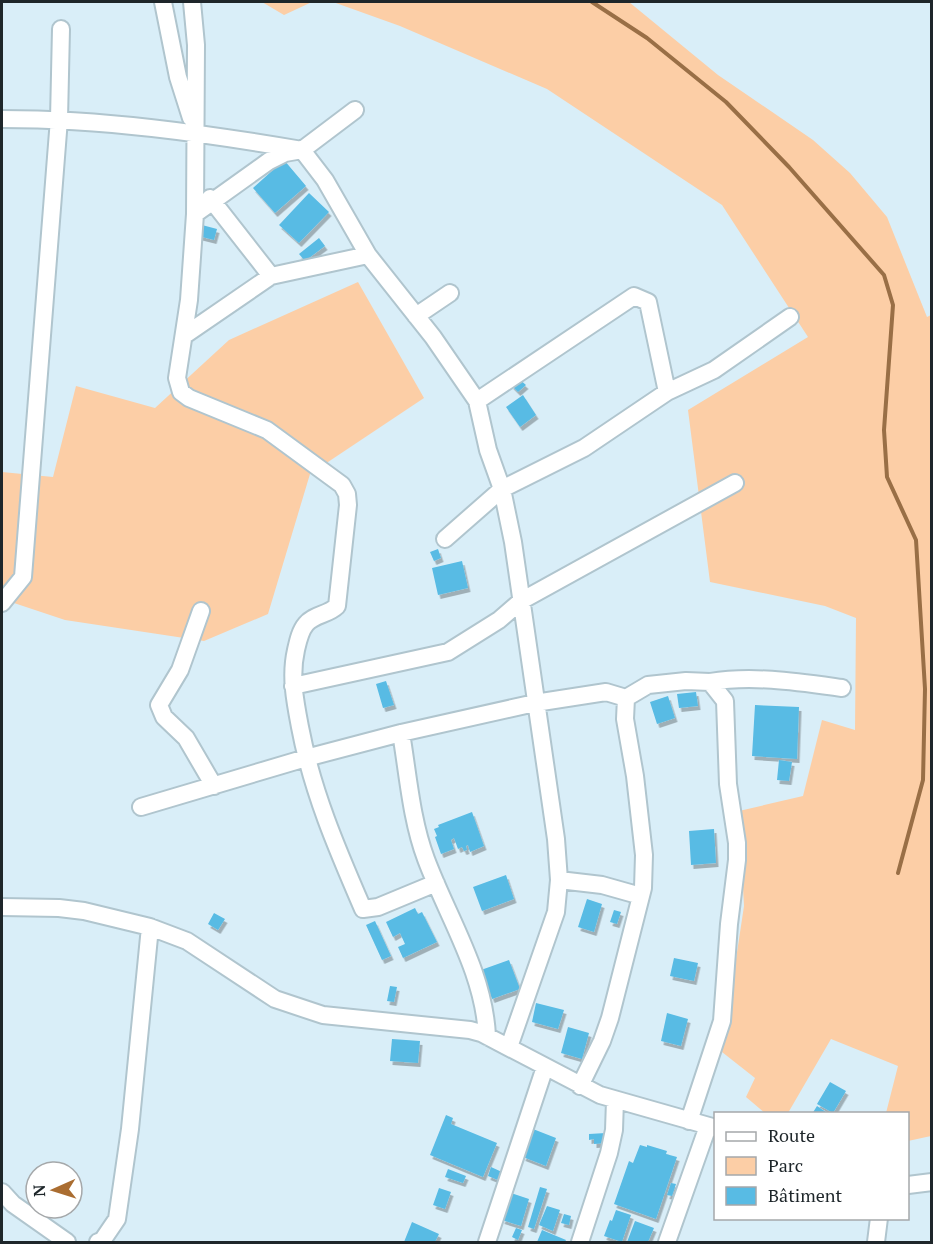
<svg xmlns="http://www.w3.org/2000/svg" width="933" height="1244" font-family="'PT Serif',serif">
<defs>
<filter id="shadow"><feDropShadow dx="2.5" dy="4" stdDeviation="0" flood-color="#0004"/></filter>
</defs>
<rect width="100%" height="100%" fill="#d9eef8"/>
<path fill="#fccea6" d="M262,2H312L284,15Z
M333,2H629L718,75L813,140L850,173L887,217L927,317L931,315V1136L908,1141V1114L886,1113L898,1066L831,1039L788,1113H765L746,1097L755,1078L722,1052L744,906L739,811L803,796L822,720L855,730L856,618L825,606L710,582L688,410L808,337L722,205L547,89L400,26Z
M358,282L424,398L310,474L268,614L204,641L65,620L2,599V472L53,477L76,386L155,408L229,340Z"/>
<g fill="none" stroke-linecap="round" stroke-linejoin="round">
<path stroke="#996f46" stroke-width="4" d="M592,2L647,38L726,102L789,167L884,275L893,305L884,430L887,477L916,540L925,689L923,780L898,873"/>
</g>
<path fill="#58bbe4" filter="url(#shadow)" d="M284,160L306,186L275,213L253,188Z
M309,193L329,212L299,243L279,225Z
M202,225L217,229L214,240L198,236Z
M319,238L325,246L305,261L299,254Z
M518,378L526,385L518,392L511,385Z
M523,395L536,415L520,427L506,407Z
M438,549L441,558L434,561L430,552Z
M462,561L468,588L438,595L432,568Z
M386,681L394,705L383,708L376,684Z
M696,692L698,706L679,708L677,694Z
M668,696L675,718L657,724L650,702Z
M755,705L799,707L797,759L752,756Z
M779,760L792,762L789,781L777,780Z
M472,812L484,846L470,852L468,845L466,846L467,850L464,851L462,847L458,849L454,838L451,840L454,849L441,854L435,837L437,836L434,829L439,827L438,825Z
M714,829L716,863L691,865L689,831Z
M506,875L514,899L482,911L473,887Z
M587,899L602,904L594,932L578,927Z
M415,908L418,914L422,912L437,942L403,958L398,947L405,944L400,933L393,937L386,922Z
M614,910L621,912L617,924L610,922Z
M214,913L225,919L218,930L208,924Z
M375,921L391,956L382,960L366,925Z
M674,958L698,963L694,981L670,976Z
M509,960L520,989L492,999L481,970Z
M390,986L397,987L394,1002L387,1001Z
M536,1003L564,1010L558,1029L532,1022Z
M667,1013L688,1019L681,1046L661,1041Z
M568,1027L589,1033L582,1059L561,1053Z
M392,1039L420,1041L418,1063L390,1061Z
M830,1082L846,1091L833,1113L817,1104Z
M817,1106L829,1114H812Z
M446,1115L453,1118L451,1124L497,1143L483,1177L430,1155Z
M533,1129L556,1138L546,1166L523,1157Z
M606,1133L607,1143L594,1144V1139L589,1140V1134Z
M640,1145L647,1147V1145L667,1151L666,1154L677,1157L656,1219L614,1204L629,1161L633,1163Z
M491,1167L502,1172L498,1180L488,1176Z
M448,1169L466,1176L463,1183L445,1177Z
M671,1183L676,1184L672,1196L667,1195Z
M540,1187L547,1189L534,1229L528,1227Z
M439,1188L451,1192L445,1209L433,1205Z
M511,1193L529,1199L521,1226L502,1220Z
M547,1206L560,1210L553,1231L539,1225Z
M616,1210L631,1215L622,1242L604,1236L610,1220L612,1221Z
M564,1214L571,1216L569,1225L561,1223Z
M635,1221L654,1228L648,1242H627Z
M412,1222L439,1234L435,1242H404Z
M516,1228L522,1230L518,1240L512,1237Z
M542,1230L566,1240L565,1242H537Z"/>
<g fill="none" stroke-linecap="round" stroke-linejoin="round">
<defs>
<path id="minor" d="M163,2L178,77L191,118
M192,2L196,45L195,214L189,300L177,378L181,392L189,398L267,430L342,485L347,494L348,505L337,606C328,615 314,614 306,624C300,631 298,641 296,650C290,676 295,701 300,727C312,791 337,849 363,909L378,907L436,883
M2,119C103,119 202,133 302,150L355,110
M210,198L271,276L368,255
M195,214L269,161L285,153L302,150L325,180L368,255L433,337L477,401L488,450L502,489L513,542L556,839L559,880L556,912L509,1047
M416,316L450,293
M185,335L271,276
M667,392L714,370L790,317
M445,539L502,489L584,448L667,392L648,302L634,296L477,401
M2,603L23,577L59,119L61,29
M201,611L180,670L159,705L164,717L186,738L214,786
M710,682C753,675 798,682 842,688
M293,686L448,652L499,620L521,601L735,483
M626,698L648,685L686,681L710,682L725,701L728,784L737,843V860L729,924L722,1021L689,1121
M401,733C408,774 411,819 426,859C448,918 484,972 487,1036
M141,807L306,758L401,733L535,703L606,692L626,698L625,719L635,776L644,855L643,888L610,1018L602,1041L580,1086
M559,880L602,885L641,896
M2,907L59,908L84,911L150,927L187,941L275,999L323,1015L470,1030L481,1033L600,1095L716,1128
M908,1185L932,1182
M2,1192L13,1204L67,1242
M98,1242L102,1241L117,1219L130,1129L150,927
M487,1242L545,1067
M580,1242L609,1153L614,1130L615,1100
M667,1242L708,1126
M876,1242L879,1218"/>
</defs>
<use href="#minor" stroke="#b0c5ce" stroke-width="20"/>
<use href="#minor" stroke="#fff" stroke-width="16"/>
</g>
<rect width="933" height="1244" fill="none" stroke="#1e262a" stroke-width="6"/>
<rect x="714" y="1112" width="195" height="108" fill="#ffffff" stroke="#a5a8aa" stroke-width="1.5"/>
<rect x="726" y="1132" width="30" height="9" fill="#ffffff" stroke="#a5a8aa" stroke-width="1.5"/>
<text x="768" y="1142" font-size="18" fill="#1e262a">Route</text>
<rect x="726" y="1157" width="30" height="18" fill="#fccea6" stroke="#a5a8aa" stroke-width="1.5"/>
<text x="768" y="1172" font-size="18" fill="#1e262a">Parc</text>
<rect x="726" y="1187" width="30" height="18" fill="#58bbe4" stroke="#a5a8aa" stroke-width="1.5"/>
<text x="768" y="1202" font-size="18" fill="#1e262a">Bâtiment</text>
<g transform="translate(54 1190) rotate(267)"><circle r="28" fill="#ffffff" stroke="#a5a8aa" stroke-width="1.5"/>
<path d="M0-4.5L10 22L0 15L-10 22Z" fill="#aa6d31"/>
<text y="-9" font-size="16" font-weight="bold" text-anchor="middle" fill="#1e262a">N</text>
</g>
</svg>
